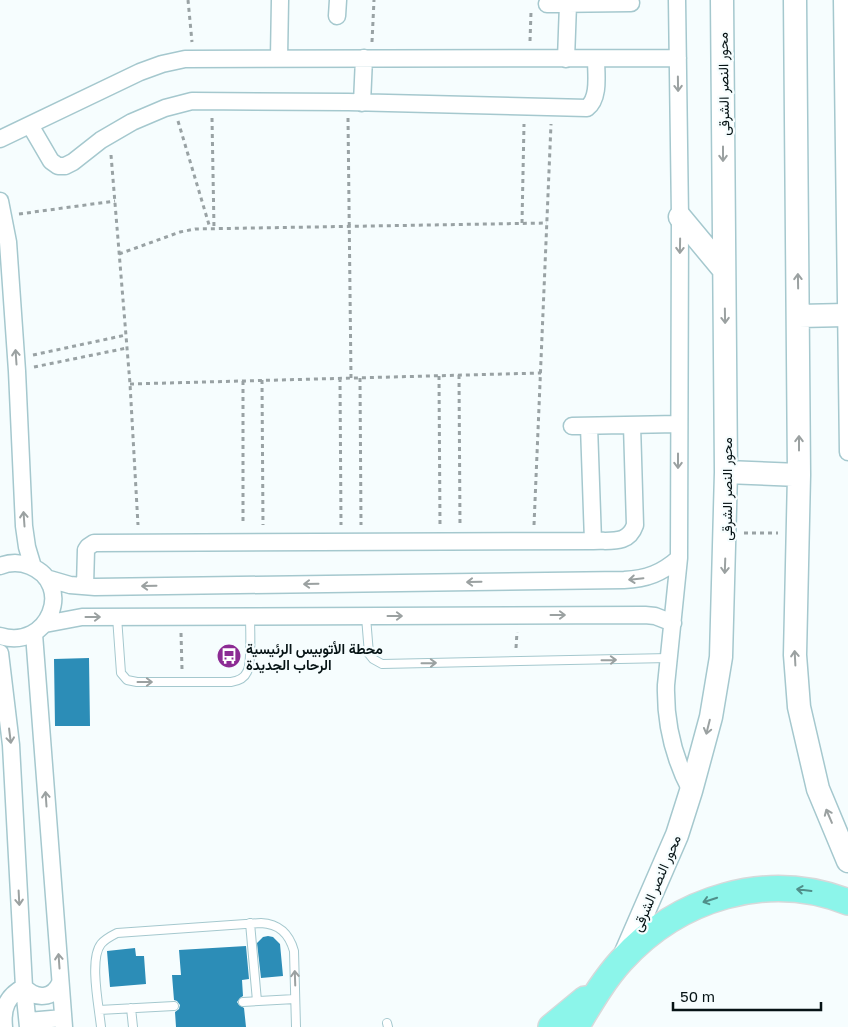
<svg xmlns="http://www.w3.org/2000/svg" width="848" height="1027" font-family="'Golos Text',Vazirmatn,sans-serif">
<rect width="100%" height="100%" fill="#f6fdfe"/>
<path fill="#2c8db7" d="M89,658L90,726H55L54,659Z
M268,936L273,937L280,944L283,976L261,978L257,943L263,937Z
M246,946L249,979L242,980L243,996L240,998L237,1002L239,1005L244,1008L246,1027H176L175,1012L179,1009L180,1005L177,1001L174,1000L172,975H181L179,950Z
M135,948L136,956H144L146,984L110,987L107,951Z"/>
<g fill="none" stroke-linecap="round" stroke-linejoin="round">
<defs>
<path id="lane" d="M117,617L121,673L127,680L137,682H231C238,681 244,679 247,672C252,664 250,628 250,617
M366,617L369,654L373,659L382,664L669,658
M250,923L257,1001
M243,1002L295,999
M131,1008L133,1027
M99,1010L174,1006
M387,1023L388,1027
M101,1027C99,1007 89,959 101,944C105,939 111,936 117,933L261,923C279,924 289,933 294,951L296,1027"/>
<path id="street" d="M677,0L680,217L679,558L666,685C665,724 673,757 691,791
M842,0L848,452
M547,4L631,3
M337,16L338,0
M279,58L280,0
M566,59L568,4
M362,103L364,58
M30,125L51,161L58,166H65L73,162L101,140L132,122L165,108L192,101L348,102L587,108C600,98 596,74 596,59
M0,139L140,72L162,64L185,59L678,58
M0,201L8,242L17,371L24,526L27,547L33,567
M572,426L678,424
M589,426L593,541
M0,566C10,562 20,562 30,566C75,584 49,651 0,636
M46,578L70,585L95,587L624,580C647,579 662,573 679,558
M85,586L86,550L88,547L94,543L593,541C611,540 628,545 635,525L632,425
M45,624L82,617L645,615L655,616L673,623
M34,634L64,1027
M0,653L11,745L24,987L28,1027
M28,1021L63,1018
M4,1027C2,1008 7,996 24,987C36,1000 53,999 60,983"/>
<path id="secondary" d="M795,0L799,475L795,655L799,707L818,789L848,861
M680,217L724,270
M799,316L846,315
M726,472L799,475
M624,957L677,835L691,791L711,717L721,657L726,472L722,0"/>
<path id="primary" d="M551,1027L585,999
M576,1027C590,1004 603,981 621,961C678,898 767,870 848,902"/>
</defs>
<use href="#lane" stroke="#a5c8ce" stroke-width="10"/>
<use href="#street" stroke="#a5c8ce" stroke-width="19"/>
<use href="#secondary" stroke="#a5c8ce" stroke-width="25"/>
<use href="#primary" stroke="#d7d9da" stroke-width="28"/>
<path stroke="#99a2a4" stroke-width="3" stroke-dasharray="4 4" stroke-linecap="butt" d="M188,0L192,42
M530,41L531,12
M372,42L374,0
M212,118L214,228
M348,118L351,378
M178,121L210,228
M111,155L130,384L138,525
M19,214L115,201
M522,223L524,124
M119,254L180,232L195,229L547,223
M33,355L126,335
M34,367L127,348
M459,375L460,525
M439,376L440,525
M340,378L341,525
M360,378L361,525
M262,380L263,525
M243,381V525
M130,384L541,373
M534,525L551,124
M744,533H778
M181,633L182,669
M516,648L517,632"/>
<use href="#lane" stroke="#fff" stroke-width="8"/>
<use href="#street" stroke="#fff" stroke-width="16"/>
<use href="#secondary" stroke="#fff" stroke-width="22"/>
<use href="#primary" stroke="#8cf5ea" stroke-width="25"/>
</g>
<defs><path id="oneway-shaft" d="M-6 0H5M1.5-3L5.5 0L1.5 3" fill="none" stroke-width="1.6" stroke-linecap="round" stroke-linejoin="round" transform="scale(1.25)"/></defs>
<g stroke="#9ba1a1">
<use href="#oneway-shaft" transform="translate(678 84) rotate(89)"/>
<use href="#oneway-shaft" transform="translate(723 154) rotate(90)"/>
<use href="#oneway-shaft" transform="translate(680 246) rotate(91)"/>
<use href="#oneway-shaft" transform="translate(798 281) rotate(-91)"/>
<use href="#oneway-shaft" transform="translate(725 316) rotate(89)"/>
<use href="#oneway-shaft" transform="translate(16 357) rotate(-94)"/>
<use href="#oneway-shaft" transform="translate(799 443) rotate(-90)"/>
<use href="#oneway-shaft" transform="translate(678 461) rotate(90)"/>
<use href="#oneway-shaft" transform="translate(24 519) rotate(-94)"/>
<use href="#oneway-shaft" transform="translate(725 566) rotate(92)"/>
<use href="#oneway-shaft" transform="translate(636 579) rotate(174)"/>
<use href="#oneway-shaft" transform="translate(474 582) rotate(179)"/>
<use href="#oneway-shaft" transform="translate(311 584) rotate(179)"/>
<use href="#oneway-shaft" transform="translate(149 586) rotate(179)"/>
<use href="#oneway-shaft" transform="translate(558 615)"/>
<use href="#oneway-shaft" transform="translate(395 616)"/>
<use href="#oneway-shaft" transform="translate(93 617)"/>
<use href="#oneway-shaft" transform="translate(795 658) rotate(-93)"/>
<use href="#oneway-shaft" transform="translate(609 660) rotate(-1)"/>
<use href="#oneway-shaft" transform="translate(429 663) rotate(-1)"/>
<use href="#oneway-shaft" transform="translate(145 682)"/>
<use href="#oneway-shaft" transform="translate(708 727) rotate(104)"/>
<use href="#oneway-shaft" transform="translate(10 736) rotate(83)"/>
<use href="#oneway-shaft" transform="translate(46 799) rotate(-94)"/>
<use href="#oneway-shaft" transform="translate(829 816) rotate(-113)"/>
<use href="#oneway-shaft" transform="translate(19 898) rotate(87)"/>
<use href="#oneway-shaft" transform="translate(59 961) rotate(-94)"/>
<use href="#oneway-shaft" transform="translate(295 978) rotate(-92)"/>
</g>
<g stroke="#508f8a">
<use href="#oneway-shaft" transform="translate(804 890) rotate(-173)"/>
<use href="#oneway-shaft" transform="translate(710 900) rotate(162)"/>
</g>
<defs>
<symbol id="bus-disc" viewBox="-11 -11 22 22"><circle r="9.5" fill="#8c2b94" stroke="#f6fdfe"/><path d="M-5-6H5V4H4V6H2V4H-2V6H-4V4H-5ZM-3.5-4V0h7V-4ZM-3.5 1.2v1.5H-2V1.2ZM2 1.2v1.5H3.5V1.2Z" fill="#fff"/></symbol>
</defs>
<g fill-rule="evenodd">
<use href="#bus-disc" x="215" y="642" width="28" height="28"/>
</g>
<g text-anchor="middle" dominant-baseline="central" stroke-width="4.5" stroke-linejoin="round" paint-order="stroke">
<g font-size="14" fill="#061315" stroke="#f6fdfe">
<text transform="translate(723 84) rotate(-91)">محور النصر الشرقى</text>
<text transform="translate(726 489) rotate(-90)">محور النصر الشرقى</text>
<text transform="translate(656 883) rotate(-67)">محور النصر الشرقى</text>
</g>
<g font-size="14" font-weight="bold" fill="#061315" stroke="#f6fdfe" text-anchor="start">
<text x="246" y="648">محطة الأتوبيس الرئيسية<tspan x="246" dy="16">الرحاب الجديدة</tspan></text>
</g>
</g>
<path d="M673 1002v8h148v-8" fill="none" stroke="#061315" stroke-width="2.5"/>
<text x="680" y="1002" font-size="15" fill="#061315" stroke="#f6fdfe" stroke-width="4" paint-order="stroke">50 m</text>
</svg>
